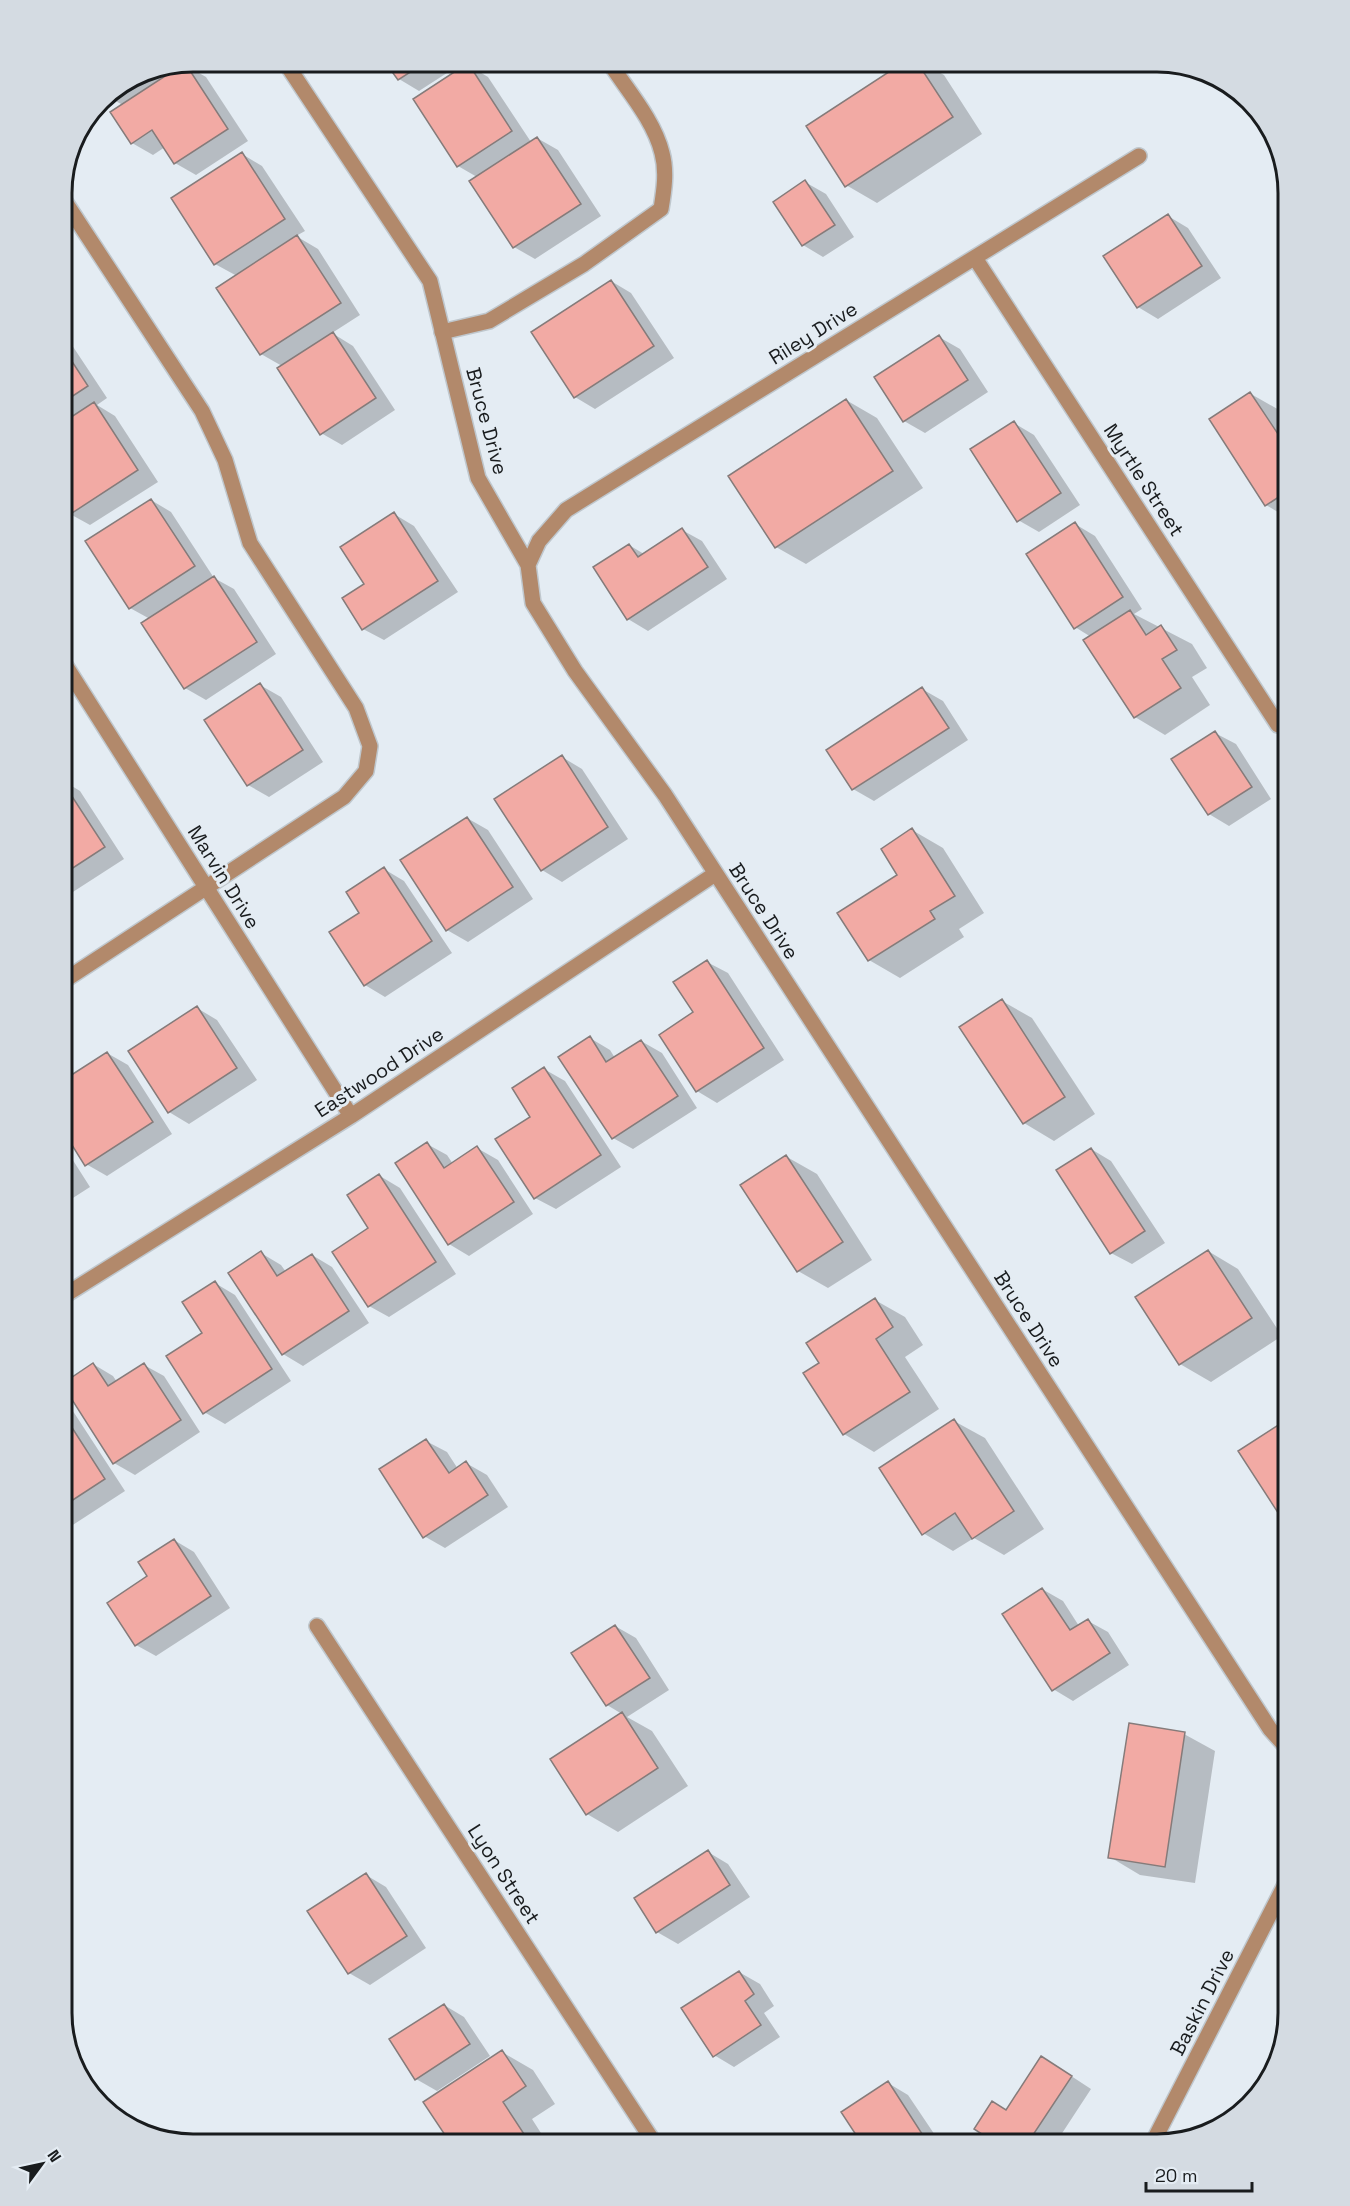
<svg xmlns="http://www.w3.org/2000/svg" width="1350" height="2206" font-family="'Space Grotesk',sans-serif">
<rect width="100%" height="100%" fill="#e4ecf3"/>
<path fill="#0003" d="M193,62L187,66L206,77L248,141L196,175L175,163L165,147L153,155L132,143L123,105L106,96L143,71Z
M387,62H464L419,91L399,79Z
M907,62H921L944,75L982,134L877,203L846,185L808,126Z
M468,65L488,77L531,142L537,138L558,150L601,216L535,259L514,247L477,177L458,166Z
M242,154L262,166L305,231L296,236L318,249L360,315L332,333L353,346L395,410L342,445L321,433L282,366L261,354L237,276L215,264Z
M805,182L826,194L854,237L823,257L803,245Z
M1168,216L1188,228L1221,278L1158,319L1138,307Z
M611,281L631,293L674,358L595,409L575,397Z
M62,330L107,398L97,405L115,416L158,482L90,525L70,514L62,501Z
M939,337L960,349L988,392L925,433L904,421L876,378Z
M1251,394L1281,411L1288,423V518L1266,505Z
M846,400L877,418L923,488L806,564L776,547Z
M1014,423L1034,435L1080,505L1039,532L1018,520Z
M151,500L171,512L214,578L234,589L276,654L206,700L185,688L143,623L150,619L130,608Z
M394,514L414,526L458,592L384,640L363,629L366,584Z
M1075,524L1095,536L1142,609L1134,614L1192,644L1207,668L1192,677L1210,705L1165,735L1135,717L1091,637L1075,627Z
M682,530L702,541L727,579L648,631L628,619L629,545L644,554Z
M260,685L281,697L323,762L269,797L248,785L206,720Z
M922,689L943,701L968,740L874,801L853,789L828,750Z
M1215,733L1236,744L1271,799L1229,826L1209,814L1174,760Z
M562,757L582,769L628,839L562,882L542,870Z
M62,780L80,791L124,859L62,899Z
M467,818L488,830L533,899L468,942L447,930Z
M912,830L943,848L984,913L959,929L964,937L900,978L869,960L839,913L899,875Z
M384,869L404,881L452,953L385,997L365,985L361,913Z
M707,962L728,973L784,1060L717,1103L697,1091L695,1013Z
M1002,1001L1032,1018L1095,1114L1054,1141L1024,1123Z
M197,1008L217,1020L257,1080L189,1124L169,1112Z
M590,1038L610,1050L615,1058L641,1041L662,1053L697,1108L633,1149L613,1138Z
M107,1053L128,1065L172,1134L107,1176L86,1164L62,1126V1083Z
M544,1069L565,1081L621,1167L556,1209L535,1198L532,1117Z
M62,1143L90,1187L62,1205Z
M427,1144L447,1155L453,1164L477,1148L498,1160L533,1214L469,1256L449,1244Z
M1091,1149L1111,1161L1165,1243L1132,1264L1111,1253Z
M787,1157L817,1174L872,1260L828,1288L798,1271Z
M380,1176L400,1188L456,1274L389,1317L369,1306L371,1229Z
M1208,1251L1238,1269L1282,1336L1211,1382L1180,1364L1137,1297Z
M261,1253L281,1265L286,1272L312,1255L332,1267L369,1323L303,1366L283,1354Z
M215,1283L235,1295L291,1381L225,1424L204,1412V1333Z
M875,1300L905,1317L923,1345L905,1357L939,1409L874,1452L844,1434L821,1363Z
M93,1364L113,1376L117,1382L144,1365L164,1376L200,1432L135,1475L114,1463L63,1384Z
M62,1401L69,1405L125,1491L62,1532Z
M954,1421L985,1438L1044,1529L1004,1555L974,1538L953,1551L923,1533Z
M1283,1423L1288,1427V1525L1240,1451Z
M426,1441L447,1452L458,1469L466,1463L487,1475L508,1507L445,1548L424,1536Z
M174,1540L194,1552L230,1608L156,1656L136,1645Z
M1042,1589L1063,1601L1079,1626L1088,1621L1108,1632L1129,1665L1073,1701L1053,1689Z
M615,1626L636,1638L669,1690L627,1717L652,1731L688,1786L618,1832L587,1814L622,1714L607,1705Z
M1184,1734L1215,1751L1195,1883L1140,1875L1110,1857Z
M708,1852L728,1864L750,1897L678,1944L657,1932Z
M366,1875L386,1887L426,1948L370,1985L349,1973L309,1912Z
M739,1972L760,1984L774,2006L764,2013L780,2037L734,2067L714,2055Z
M444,2005L464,2017L490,2056L437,2091L416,2079Z
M502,2052L533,2070L555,2104L532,2119L548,2144H452L425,2102Z
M1062,2070L1091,2089L1055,2144H1000L976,2129L1006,2111Z
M888,2083L908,2095L941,2144H864L843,2112Z"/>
<path fill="#f2aaa4" stroke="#857b7a" stroke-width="1.5" d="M385,62H426L398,80Z
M904,62H917L953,117L845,187L806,126Z
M185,63L228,129L174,164L152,130L131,144L110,112Z
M468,63L512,131L457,167L413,99Z
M537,137L581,204L513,248L469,181Z
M242,152L285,219L214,265L171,198Z
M805,180L835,225L802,246L773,202Z
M1168,214L1202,266L1137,308L1103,256Z
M297,235L341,303L260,355L216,288Z
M611,280L654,346L574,398L531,332Z
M333,332L376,398L320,435L277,368Z
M939,335L968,380L903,422L874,377Z
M62,346L88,386L62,403Z
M1250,392L1286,446L1288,444V491L1265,506L1209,419Z
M846,399L893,471L775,548L728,476Z
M94,402L138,470L69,515L62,504V423Z
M1014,421L1061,493L1017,522L970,449Z
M151,499L195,566L129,609L85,541Z
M394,512L438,581L362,630L342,598L364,584L340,547Z
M1075,522L1123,597L1074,629L1026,554Z
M682,528L708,567L627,620L593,567L629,544L638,557Z
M214,576L257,642L184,689L141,623Z
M1130,610L1146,635L1161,625L1177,650L1162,659L1181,688L1134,718L1083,640Z
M260,683L303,750L247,786L204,720Z
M922,687L949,728L852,790L826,750Z
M1215,731L1252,787L1208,815L1171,759Z
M562,755L608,827L541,871L494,799Z
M62,781L105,847L62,875Z
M467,817L513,887L446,931L400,860Z
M912,828L955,896L930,911L935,919L868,961L837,913L897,875L881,849Z
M384,867L432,941L364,986L329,932L359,913L346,892Z
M707,960L764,1048L696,1092L659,1035L693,1012L673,982Z
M1002,999L1065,1097L1023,1124L959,1027Z
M197,1006L237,1068L168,1113L128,1051Z
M590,1036L606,1062L641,1040L678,1096L612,1139L558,1057Z
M107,1052L153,1122L85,1166L62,1129V1081Z
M544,1067L601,1155L534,1199L495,1139L530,1117L512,1088Z
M427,1142L444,1168L477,1146L514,1202L448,1245L395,1163Z
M1091,1148L1145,1231L1110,1254L1056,1170Z
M786,1155L843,1242L797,1272L740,1185Z
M62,1161L71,1175L62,1181Z
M379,1174L436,1262L368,1307L332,1252L368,1228L347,1195Z
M1208,1250L1252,1318L1179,1365L1135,1297Z
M261,1251L277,1276L312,1254L349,1311L282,1355L228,1273Z
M215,1281L272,1369L203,1414L166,1356L202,1333L182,1302Z
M875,1298L893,1327L876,1339L910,1392L843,1435L803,1373L819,1363L806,1343Z
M93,1363L108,1386L144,1363L181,1420L113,1464L62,1384Z
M62,1412L105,1479L62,1507Z
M954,1419L1014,1511L972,1539L955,1513L922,1535L879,1468Z
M1283,1422L1288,1430V1528L1238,1451Z
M426,1439L449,1473L466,1461L488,1495L423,1538L379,1469Z
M174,1539L211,1596L135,1646L107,1603L147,1576L138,1562Z
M1042,1588L1070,1630L1088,1619L1110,1653L1052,1691L1002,1614Z
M615,1625L650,1678L606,1706L571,1653Z
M622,1712L658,1768L586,1815L550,1759Z
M1129,1723L1185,1732L1165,1867L1108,1858Z
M708,1850L730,1885L656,1933L634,1898Z
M366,1873L407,1936L348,1974L307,1911Z
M739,1971L754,1994L745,2001L761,2025L713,2057L681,2008Z
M444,2004L470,2044L415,2080L389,2039Z
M502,2050L526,2086L503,2102L524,2134L508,2144H451L423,2102Z
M1041,2056L1072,2076L1027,2144H997L974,2129L992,2101L1006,2110Z
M888,2081L926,2140L920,2144H862L841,2112Z"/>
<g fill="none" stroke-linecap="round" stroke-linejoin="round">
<defs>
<path id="lane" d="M442,332L489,321L584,264L661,209C664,191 667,171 662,153C654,120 627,90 609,62
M62,982L344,797L366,771L370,746L356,708L250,543L225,460L202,411L62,197"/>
<path id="street" d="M285,62L430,281L478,478L528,565L533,603L575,671L665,795L1270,1729L1288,1749
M975,258L1278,725
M528,565L539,541L566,510L1139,156
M62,660L351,1116
M62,1297L351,1116L715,874
M317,1626L655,2144
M1152,2144L1288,1879"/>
</defs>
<use href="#lane" stroke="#bfc7cd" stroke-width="18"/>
<use href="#street" stroke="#bfc7cd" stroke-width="18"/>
<use href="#lane" stroke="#b2896b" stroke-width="15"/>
<use href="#street" stroke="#b2896b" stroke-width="15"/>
</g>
<g text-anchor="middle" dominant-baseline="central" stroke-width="6" stroke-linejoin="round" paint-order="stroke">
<g font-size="20" fill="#191c1e" stroke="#e4ecf3">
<text transform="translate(813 333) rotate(-32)">Riley Drive</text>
<text transform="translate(487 421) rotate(75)">Bruce Drive</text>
<text transform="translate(1144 480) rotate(57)">Myrtle Street</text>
<text transform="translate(224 877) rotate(58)">Marvin Drive</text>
<text transform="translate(764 911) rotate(57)">Bruce Drive</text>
<text transform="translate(379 1072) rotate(-33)">Eastwood Drive</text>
<text transform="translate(1029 1319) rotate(57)">Bruce Drive</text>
<text transform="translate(504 1874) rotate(57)">Lyon Street</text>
<text transform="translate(1202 2002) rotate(-63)">Baskin Drive</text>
</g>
</g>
<path d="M0 0H1350V2206H0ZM193 72H1157A121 121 0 0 1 1278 193V2013A121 121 0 0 1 1157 2134H193A121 121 0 0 1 72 2013V193A121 121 0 0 1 193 72Z" fill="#d4dbe2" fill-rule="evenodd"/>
<path fill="none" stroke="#191c1e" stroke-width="3" d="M193 72H1157A121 121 0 0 1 1278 193V2013A121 121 0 0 1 1157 2134H193A121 121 0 0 1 72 2013V193A121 121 0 0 1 193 72Z"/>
<g transform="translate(42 2164) rotate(57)" stroke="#e4ecf3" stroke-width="4.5" paint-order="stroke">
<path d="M0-4.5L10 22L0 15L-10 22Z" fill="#191c1e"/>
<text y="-9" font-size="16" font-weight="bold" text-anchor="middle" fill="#191c1e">N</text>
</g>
<path d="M1146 2182v9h106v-9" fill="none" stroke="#191c1e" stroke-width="3"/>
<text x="1155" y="2182" font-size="18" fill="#191c1e" stroke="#e4ecf3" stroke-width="4.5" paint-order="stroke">20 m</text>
</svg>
